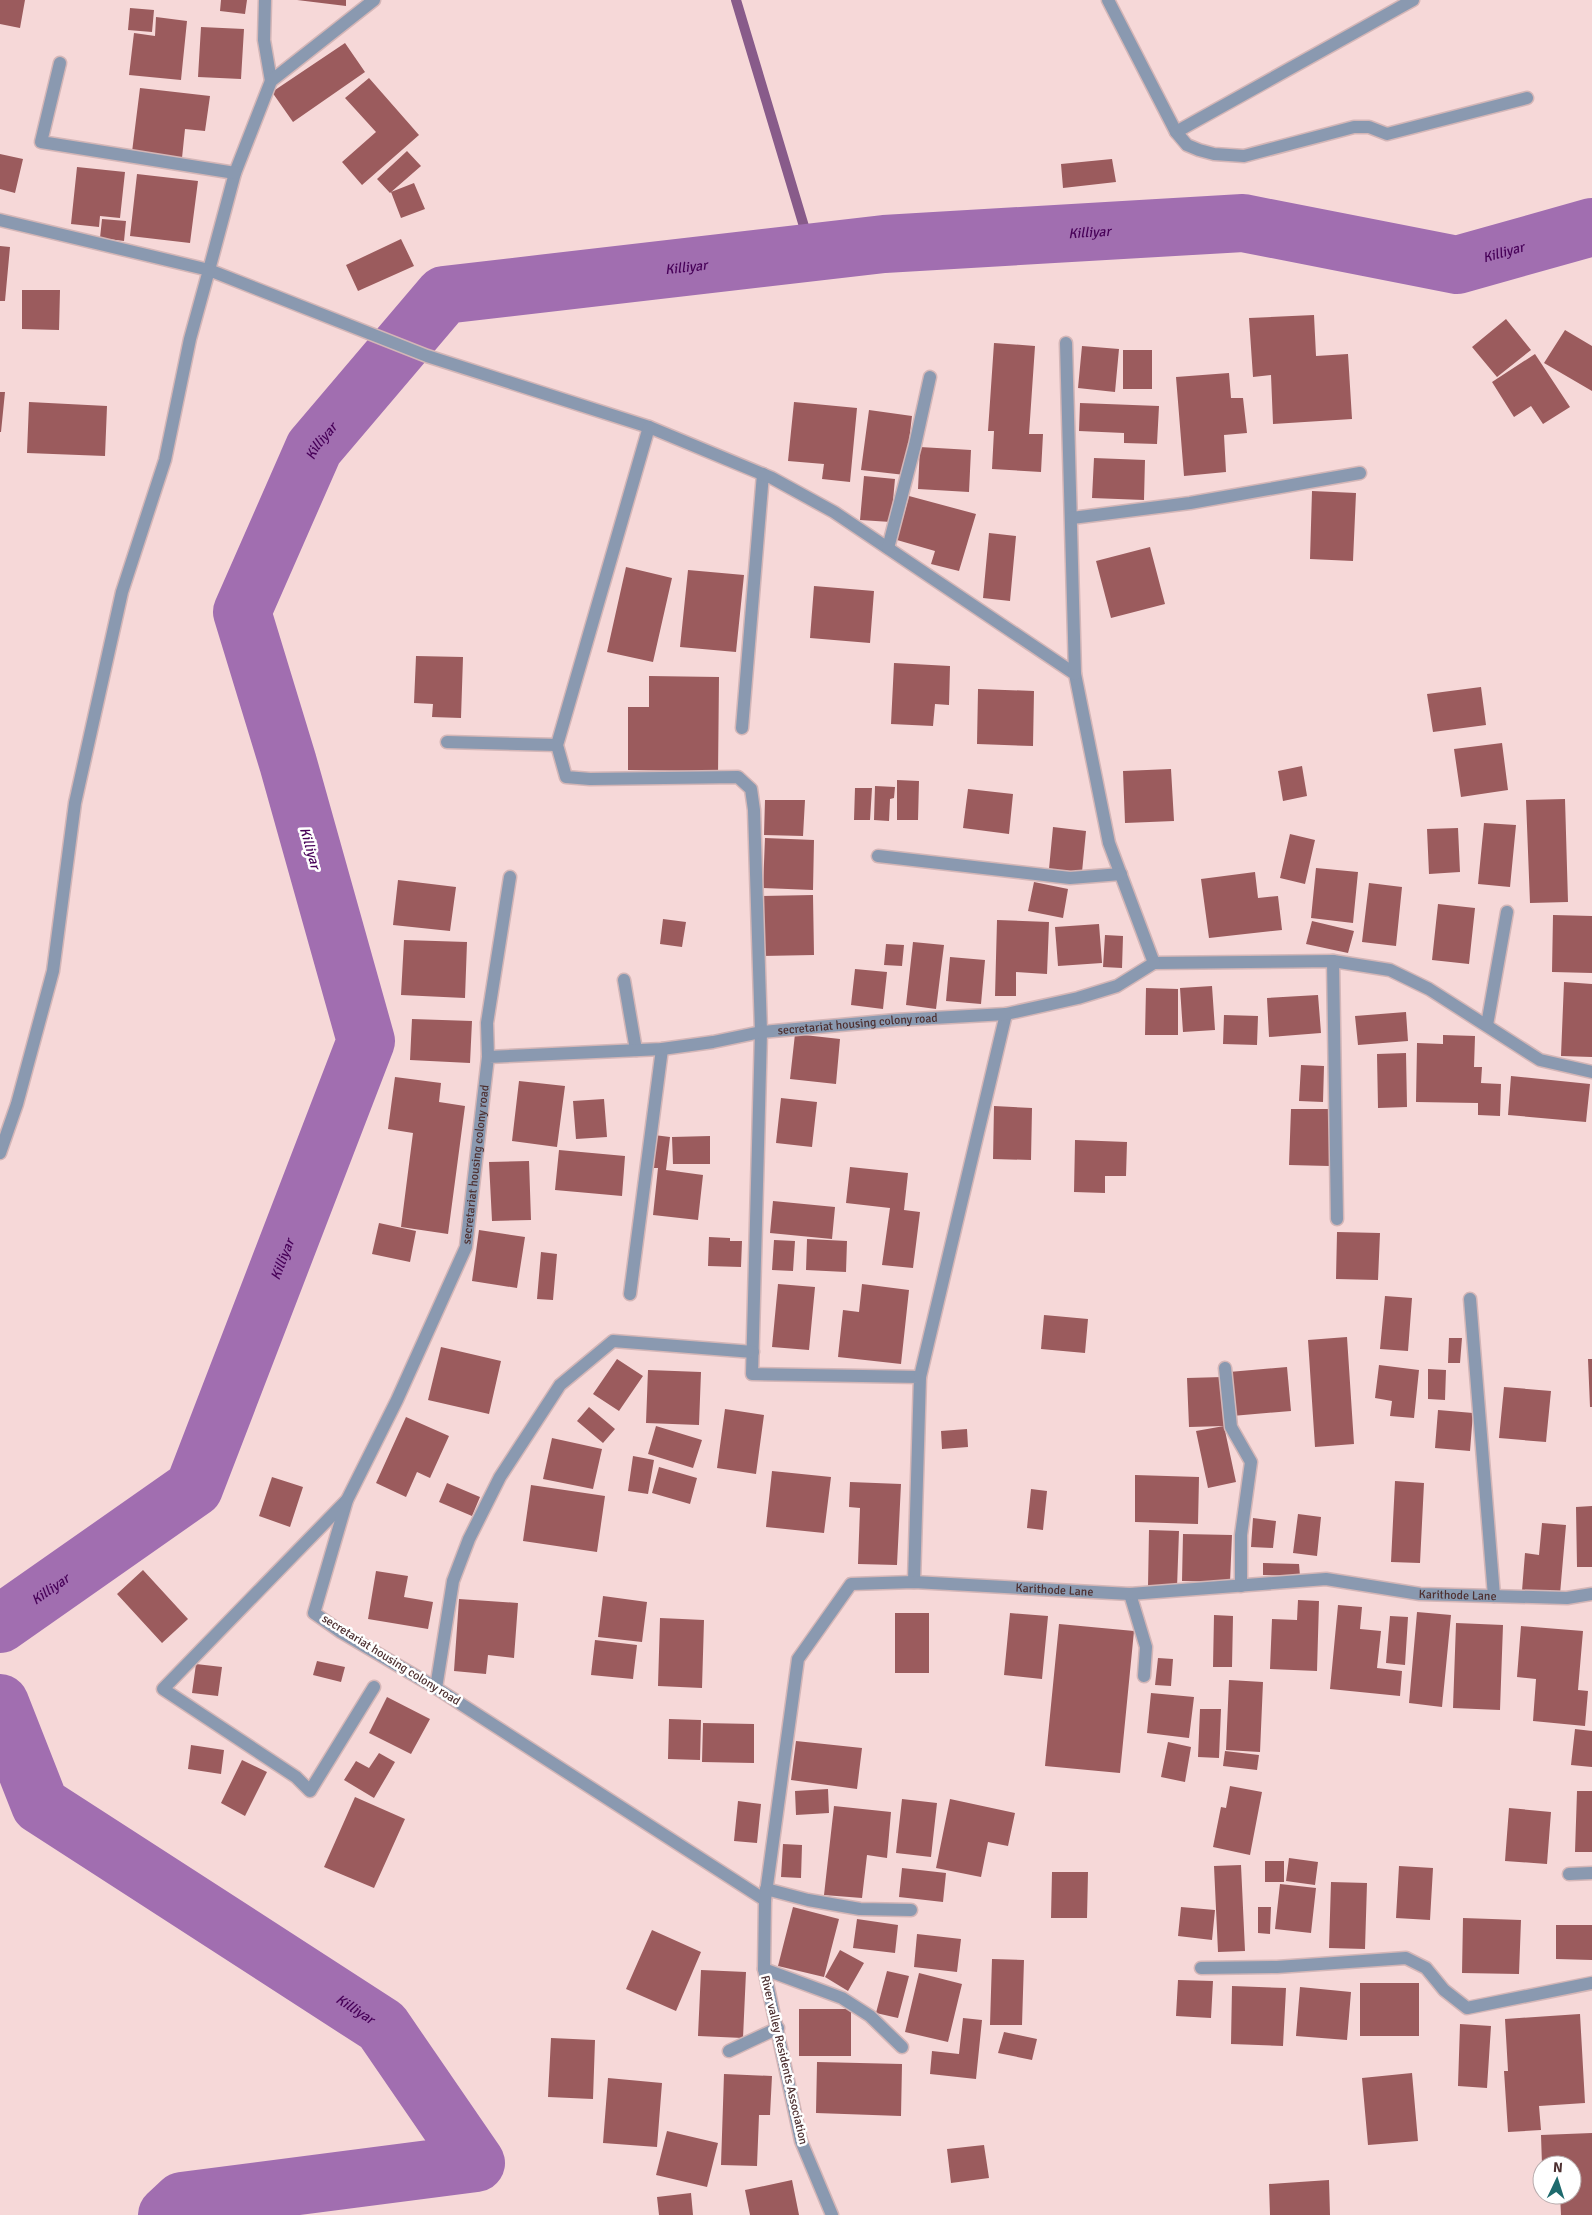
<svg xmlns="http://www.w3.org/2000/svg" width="1592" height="2215" font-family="Signika,sans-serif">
<rect width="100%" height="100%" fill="#f6d8d8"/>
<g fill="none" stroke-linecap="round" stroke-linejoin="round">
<path stroke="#885b8a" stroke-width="10" d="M736,0L812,253"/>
<g stroke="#a16eb0" stroke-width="58">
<path id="s1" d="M0,1624L194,1488L366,1041L288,763L242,612L314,448L444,295L884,244L1243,223L1457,265L1592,227"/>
<path id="s2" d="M0,1703L40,1805L382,2026L476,2163L182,2201L167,2215"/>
</g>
</g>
<path fill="#9b5b5d" d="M0,0H25L20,28L0,24Z
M221,0H247L245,14L220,11Z
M297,0H346V6Z
M130,8L154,10L152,32L128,30Z
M156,17L187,21L181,80L129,75L134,33L155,36Z
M201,27L244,29L241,79L198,77Z
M345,43L365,72L293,122L272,92Z
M369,78L419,135L362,185L342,162L376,132L345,98Z
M140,88L210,96L205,131L185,129L182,158L132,152Z
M407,151L421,166L390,193L377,179Z
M0,154L23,159L15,193L0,189Z
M1112,159L1116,182L1063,188L1061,164Z
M77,167L125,172L120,218L100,216L99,227L71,224Z
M137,174L198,181L190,243L130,236Z
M414,183L425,209L401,218L391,192Z
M102,219L126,221L124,241L100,238Z
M401,239L414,266L358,291L346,265Z
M0,246L10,247L5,301H0Z
M22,290H60L59,330L22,329Z
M1314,315L1316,356L1348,354L1352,419L1273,424L1271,375L1253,377L1249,318Z
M1506,319L1531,350L1497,377L1472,347Z
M1565,330L1592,346V391L1544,363Z
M994,343L1035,346L1029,434H1043L1041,472L992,469L994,431H988Z
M1082,346L1119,349L1115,392L1078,388Z
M1123,350H1152V389H1123Z
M1535,354L1570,407L1543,424L1531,406L1514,417L1492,382Z
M1229,373L1231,398H1243L1247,433L1224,435L1226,472L1184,476L1176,377Z
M0,392H5L1,432H0Z
M29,402L107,406L105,456L27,453Z
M794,402L857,408L850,482L822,479L824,464L788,461Z
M1080,403L1159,406L1157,444L1124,443V433L1079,431Z
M869,410L912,416L905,475L861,470Z
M920,447L971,450L969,492L918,489Z
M1094,458L1145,460L1144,500L1092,498Z
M864,476L895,479L891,522L860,520Z
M1312,491L1356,493L1353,561L1310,559Z
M909,496L976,514L959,571L931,564L935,551L897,540Z
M989,533L1016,536L1010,601L983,598Z
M1150,547L1165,604L1111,618L1096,561Z
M626,567L672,578L653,662L607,652Z
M688,570L744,575L736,652L680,647Z
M814,586L874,591L870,643L810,638Z
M416,656L463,657L461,718L432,717L433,704L414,703Z
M894,663L950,666L949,705L935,704L933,726L891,724Z
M649,676L719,677L718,776H699V771L628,770V707H649Z
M1481,687L1486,725L1433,732L1427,694Z
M978,689L1034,691L1033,746L977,744Z
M1502,743L1508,790L1461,797L1454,749Z
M1302,766L1307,796L1283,801L1278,771Z
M1171,769L1174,821L1125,823L1123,771Z
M897,780L919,781L918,820H897Z
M875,786L895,787L894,798L890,799L889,821L874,820Z
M855,788H872L870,820H854Z
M968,789L1013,794L1009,834L963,828Z
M1565,799L1568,902L1530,903L1526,800Z
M765,800H805L803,836L764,835Z
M1484,823L1516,825L1510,887L1478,884Z
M1053,827L1086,831L1082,872L1049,869Z
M1458,828L1460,872L1429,874L1427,829Z
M1290,834L1315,840L1305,884L1280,878Z
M765,838L814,840L813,890L763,888Z
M1316,868L1358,872L1353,923L1311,918Z
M1255,872L1258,898L1278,896L1282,930L1209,938L1201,879Z
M398,880L456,887L450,931L393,925Z
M1034,882L1068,889L1063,918L1028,911Z
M1369,883L1402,887L1396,946L1362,942Z
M813,895L814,955L762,956V896Z
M1438,904L1475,908L1469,964L1432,960Z
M1553,915L1592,916V973L1552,972Z
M663,919L686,922L682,947L660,944Z
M997,920L1049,922L1047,974L1016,972V996H995Z
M1312,921L1354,931L1348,953L1306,944Z
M1099,924L1102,963L1058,966L1055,927Z
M1105,935L1123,936L1122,968L1103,967Z
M404,940L467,942L465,998L401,995Z
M913,942L944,945L936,1009L906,1005Z
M886,944L904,945L902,966L884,965Z
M950,957L985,960L981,1004L946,1001Z
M855,969L887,972L883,1009L851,1005Z
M1564,982L1592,984V1057L1561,1056Z
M1212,986L1215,1030L1183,1032L1180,988Z
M1146,988L1178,989V1035H1145Z
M1318,995L1321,1033L1269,1037L1267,998Z
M1406,1012L1408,1041L1358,1045L1355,1016Z
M1224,1015L1258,1016L1257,1045L1223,1044Z
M412,1019L472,1021L470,1063L410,1060Z
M795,1034L840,1039L836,1084L790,1079Z
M1443,1035L1475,1036L1474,1067H1482L1481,1083L1501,1084L1500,1116L1478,1115V1103L1416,1102L1417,1043L1443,1044Z
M1406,1053L1407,1107L1378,1108L1377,1054Z
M1301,1065L1324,1066L1323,1102L1299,1101Z
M1511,1076L1590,1084L1586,1122L1508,1115Z
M395,1077L441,1083L439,1102L465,1106L448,1234L401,1227L413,1133L388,1129Z
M519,1081L565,1086L557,1147L512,1141Z
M781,1098L817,1102L812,1147L776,1143Z
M604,1099L607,1137L576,1139L573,1101Z
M994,1106L1032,1108L1031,1160L993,1159Z
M1291,1109H1331L1329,1166L1289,1165Z
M654,1135L670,1137L666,1170L703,1175L698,1220L653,1215L658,1168H651Z
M710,1136V1164H673L672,1137Z
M1075,1140L1127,1142L1126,1176H1105V1193L1074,1192Z
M559,1150L625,1156L622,1196L555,1190Z
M529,1161L531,1220L492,1221L489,1162Z
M850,1167L908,1173L904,1210L920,1212L913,1268L882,1265L890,1208L846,1203Z
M773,1201L835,1207L832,1239L770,1233Z
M379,1223L416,1231L410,1262L372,1254Z
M479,1230L525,1237L517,1288L472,1281Z
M1337,1232L1380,1233L1378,1280L1336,1279Z
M709,1237L730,1238V1241H742L741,1267L708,1266Z
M807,1239L847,1241L846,1272L806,1270Z
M774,1240L795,1241L793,1271L772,1270Z
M541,1252L557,1254L553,1300L537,1299Z
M778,1284L815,1287L809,1350L772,1347Z
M862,1284L909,1290L901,1364L838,1357L843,1310L859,1312Z
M1385,1296L1412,1298L1408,1351L1380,1349Z
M1044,1315L1088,1319L1085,1353L1041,1349Z
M1347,1337L1354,1444L1315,1447L1308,1340Z
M1449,1338H1462L1460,1363H1448Z
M441,1347L501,1361L489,1414L428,1400Z
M617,1359L643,1376L619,1411L593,1394Z
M1588,1359H1592V1407H1590Z
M1379,1365L1419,1370L1414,1418L1390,1416L1392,1401L1375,1398Z
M1287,1367L1291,1411L1232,1416L1229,1372Z
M1428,1369L1446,1370L1445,1400L1428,1399Z
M648,1370L701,1372L699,1425L646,1423Z
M1223,1377L1224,1426L1189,1427L1187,1378Z
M1504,1387L1551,1391L1546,1442L1499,1438Z
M589,1407L615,1429L603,1443L577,1421Z
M725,1409L764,1415L756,1474L717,1468Z
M1438,1410L1473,1413L1470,1451L1435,1448Z
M406,1417L449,1436L430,1478L417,1472L406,1497L376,1483Z
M656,1426L702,1440L693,1468L648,1454Z
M1224,1426L1236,1482L1208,1488L1196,1431Z
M967,1429L968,1447L942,1449L941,1431Z
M552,1438L602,1449L593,1489L543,1479Z
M633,1456L654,1460L648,1494L628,1491Z
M659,1467L697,1478L690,1504L652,1493Z
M772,1471L831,1477L824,1533L766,1527Z
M1135,1475L1199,1477L1198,1524L1135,1522Z
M272,1477L303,1487L290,1527L259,1516Z
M1395,1481L1424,1483L1420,1563L1391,1562Z
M850,1482L901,1484L897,1565L858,1564L860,1508L849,1507Z
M447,1483L480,1497L472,1516L439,1502Z
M531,1485L605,1496L597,1552L523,1541Z
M1031,1489L1047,1491L1043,1530L1027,1528Z
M1592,1506V1567H1577L1576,1507Z
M1298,1514L1321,1517L1317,1556L1293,1553Z
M1253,1518L1276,1521L1273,1548L1251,1547Z
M1542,1523L1566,1525L1560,1594L1522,1591L1525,1553L1539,1555Z
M1149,1530L1179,1531L1177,1588L1148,1587Z
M1183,1534L1232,1535L1230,1582L1182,1581Z
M1263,1563L1299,1564L1300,1576L1263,1575Z
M143,1570L188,1619L162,1643L117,1594Z
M376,1571L408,1576L404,1597L433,1602L428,1629L368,1619Z
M603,1596L647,1602L642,1642L598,1637Z
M459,1599L518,1603L514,1658L488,1655L486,1674L454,1671Z
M1298,1600L1319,1601L1317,1671L1270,1669L1272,1619L1297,1620Z
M1338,1605L1362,1607L1360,1629L1381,1631L1377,1668L1402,1671L1400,1696L1330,1689Z
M1417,1612L1451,1615L1442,1707L1409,1703Z
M895,1613H929V1673H895Z
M1010,1613L1048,1616L1042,1679L1004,1675Z
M1214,1615L1233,1616L1232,1667H1213Z
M1390,1616L1408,1617L1405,1665L1386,1663Z
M660,1618L704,1620L702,1688L658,1686Z
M1456,1623L1503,1625L1500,1710L1453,1708Z
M1059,1624L1134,1631L1120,1773L1045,1766Z
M1521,1626L1583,1631L1578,1690L1588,1691L1585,1726L1533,1721L1536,1679L1517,1677Z
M595,1640L637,1645L633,1679L591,1675Z
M1158,1658L1173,1659L1171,1686L1155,1685Z
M317,1661L345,1667L341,1682L313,1675Z
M196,1664L222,1667L218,1696L192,1693Z
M1229,1680L1263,1682L1260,1752L1226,1750Z
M1151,1693L1194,1697L1189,1738L1147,1733Z
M387,1697L430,1719L411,1754L369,1733Z
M1200,1709H1221L1219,1758L1198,1757Z
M669,1719L701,1720L700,1760L668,1759Z
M703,1723L754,1724V1763L702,1762Z
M1575,1729L1592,1731V1767L1571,1765Z
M796,1741L862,1748L857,1789L791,1780Z
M1168,1742L1191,1747L1185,1782L1161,1777Z
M191,1745L224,1750L221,1774L188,1769Z
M1225,1751L1259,1755L1257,1770L1223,1766Z
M379,1753L395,1762L374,1798L344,1780L356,1761L369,1768Z
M242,1760L267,1772L245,1816L221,1803Z
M1230,1786L1262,1792L1250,1855L1213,1847L1221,1807L1226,1808Z
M828,1789L829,1813L796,1815L795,1791Z
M1577,1791H1592V1852H1575Z
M355,1797L405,1819L374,1888L324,1867Z
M902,1799L937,1803L931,1857L896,1853Z
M950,1799L1015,1813L1008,1846L988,1842L981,1877L936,1868Z
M738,1801L761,1804L757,1843L734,1841Z
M834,1806L891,1812L887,1858L867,1855L862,1898L824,1895Z
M1509,1808L1551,1812L1547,1864L1505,1861Z
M783,1844L802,1845L801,1878L781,1877Z
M1289,1858L1318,1862L1315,1885L1286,1881Z
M1265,1861H1284V1882H1265Z
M1241,1865L1245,1951L1218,1952L1214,1866Z
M1399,1866L1433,1868L1430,1920L1396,1918Z
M902,1868L946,1873L943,1902L899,1897Z
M1052,1872H1088L1087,1918H1051Z
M1331,1882L1367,1883L1365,1949L1329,1948Z
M1280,1884L1316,1888L1311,1933L1275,1929Z
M793,1907L839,1919L824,1977L778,1966Z
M1181,1907L1215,1910L1212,1940L1178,1936Z
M1258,1907H1271L1270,1934L1258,1933Z
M1463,1918L1521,1920L1519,1974L1462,1973Z
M857,1919L898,1925L895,1953L853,1948Z
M1556,1925H1592V1960L1556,1959Z
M652,1930L701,1952L676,2011L626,1989Z
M917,1934L961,1939L957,1972L914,1967Z
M840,1950L864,1963L848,1991L825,1977Z
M992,1959L1024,1960L1022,2025H990Z
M701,1970L746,1972L743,2038L698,2036Z
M887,1971L909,1976L898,2018L876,2013Z
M919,1973L962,1984L948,2042L905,2032Z
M1178,1980L1213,1981L1211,2018L1176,2016Z
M1360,1983H1419V2036H1360Z
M1232,1986L1286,1988L1283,2046L1231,2044Z
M1300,1987L1351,1992L1347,2040L1296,2036Z
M799,2009H851V2056H799Z
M1580,2014L1585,2103L1539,2106L1541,2130L1508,2132L1504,2071H1508L1505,2019Z
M963,2018L982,2020L976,2079L930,2074L932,2051L959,2054Z
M1460,2024L1491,2026L1487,2088L1458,2086Z
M1004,2032L1037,2039L1032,2060L998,2053Z
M551,2038L595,2040L593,2099L548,2097Z
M817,2062L902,2064L901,2116L816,2113Z
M1412,2073L1418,2141L1368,2145L1362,2078Z
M724,2074L772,2076L770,2115H759L757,2166L721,2165Z
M608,2078L662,2083L657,2147L603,2143Z
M667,2131L718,2143L707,2187L656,2175Z
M1592,2133V2215H1561L1560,2195H1572V2165H1542L1541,2135Z
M984,2145L989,2178L951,2183L947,2149Z
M792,2180L799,2215H750L745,2190Z
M1329,2180L1330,2215H1270L1269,2184Z
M691,2193L693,2215H659L657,2197Z"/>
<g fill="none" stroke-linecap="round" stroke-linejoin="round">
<defs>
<path id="lane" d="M1108,0L1176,132
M742,728L763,474"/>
<g id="street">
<path d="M265,0L264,40L271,81"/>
<path d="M374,0L271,81L235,173L209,270L427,356L649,427L772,478L834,512L1075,674L1109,843L1154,963L1333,961L1390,970L1429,989L1540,1060L1592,1072"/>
<path d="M1413,0L1176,132L1187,145L1199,150L1214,154L1244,156L1354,127H1369L1387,134L1527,98"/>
<path d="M60,63L41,142L235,173"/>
<path d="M0,220L209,270L190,339L165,460L122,592L75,803L53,971L17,1104L0,1153"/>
<path d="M1066,343L1075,674"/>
<path d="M649,427L557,745L566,777L590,779L738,777L751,789L754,810L761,1032L752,1374L920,1377L914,1582"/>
<path d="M1072,518L1190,503L1360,473"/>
<path d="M888,548L915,445L930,377"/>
<path d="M447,742L557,745"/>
<path d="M878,856L1070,878L1121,874"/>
<path d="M1333,961L1337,1219"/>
<path d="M624,980L636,1050"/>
<path d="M1487,1025L1507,912"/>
<path d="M488,1057L487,1023L510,877"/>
<path d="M630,1294L662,1049"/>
<path d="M1470,1299L1494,1596"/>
<path d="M1225,1368L1231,1427L1251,1462L1241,1535V1586"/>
<path d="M920,1377L1006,1014"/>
<path d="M347,1500L163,1689L296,1777L310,1791L374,1687"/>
<path d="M1130,1594L1146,1647L1144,1676"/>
<path d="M436,1688L453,1581L469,1539L500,1477L560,1385L613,1341L753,1352"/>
<path d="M1569,1874L1592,1873"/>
<path d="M766,1889L808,1900L860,1909L911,1910"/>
<path id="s3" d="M765,1900L436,1688L341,1632L314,1613L347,1500L397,1400L466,1247L488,1057L662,1049L713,1042L761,1032L896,1020L1006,1014L1078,998L1117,986L1154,963"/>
<path d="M1201,1968L1277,1967L1406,1958L1426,1968L1444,1990L1467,2008L1592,1983"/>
<path d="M764,1969L842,1998L870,2016L902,2047"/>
<path d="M729,2051L778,2028"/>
<path id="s4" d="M832,2215L801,2141L764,1969L765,1900L798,1659L851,1584L914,1582L1130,1594L1326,1579L1420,1594L1567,1598L1592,1594"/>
</g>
</defs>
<use href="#lane" stroke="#d4b6b7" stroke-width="15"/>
<use href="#street" stroke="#d4b6b7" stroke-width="15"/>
<use href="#lane" stroke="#8a99b0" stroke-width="12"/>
<use href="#street" stroke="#8a99b0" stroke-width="12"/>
</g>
<g text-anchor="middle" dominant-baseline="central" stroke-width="5" stroke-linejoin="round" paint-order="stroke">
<g font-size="12" fill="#4d3031" stroke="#fff">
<text stroke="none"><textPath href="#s3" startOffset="1495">secretariat housing colony road</textPath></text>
<text stroke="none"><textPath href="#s3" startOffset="1015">secretariat housing colony road</textPath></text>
<text stroke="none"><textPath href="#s4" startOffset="864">Karithode Lane</textPath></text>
<text stroke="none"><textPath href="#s4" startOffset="1269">Karithode Lane</textPath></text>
<text transform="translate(391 1660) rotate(32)">secretariat housing colony road</text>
<text transform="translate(784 2060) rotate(77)">River valley Residents Association</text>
</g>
<g font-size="14" font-style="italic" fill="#470058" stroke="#fff">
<text stroke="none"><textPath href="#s1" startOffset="2191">Killiyar</textPath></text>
<text stroke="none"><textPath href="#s1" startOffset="2611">Killiyar</textPath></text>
<text stroke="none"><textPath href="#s1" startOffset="1786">Killiyar</textPath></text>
<text stroke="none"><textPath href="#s1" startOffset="1351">Killiyar</textPath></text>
<text transform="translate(310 848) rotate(74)">Killiyar</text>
<text stroke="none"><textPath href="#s1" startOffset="482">Killiyar</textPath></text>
<text stroke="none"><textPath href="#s1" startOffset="61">Killiyar</textPath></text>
<text stroke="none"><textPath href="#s2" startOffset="485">Killiyar</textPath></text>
</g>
</g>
<g transform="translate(1557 2180) rotate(4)"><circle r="24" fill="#ffffff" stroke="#b8acad"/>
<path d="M0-4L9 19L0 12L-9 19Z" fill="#1d6a6d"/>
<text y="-8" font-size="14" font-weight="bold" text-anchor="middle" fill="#4d3031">N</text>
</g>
</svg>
